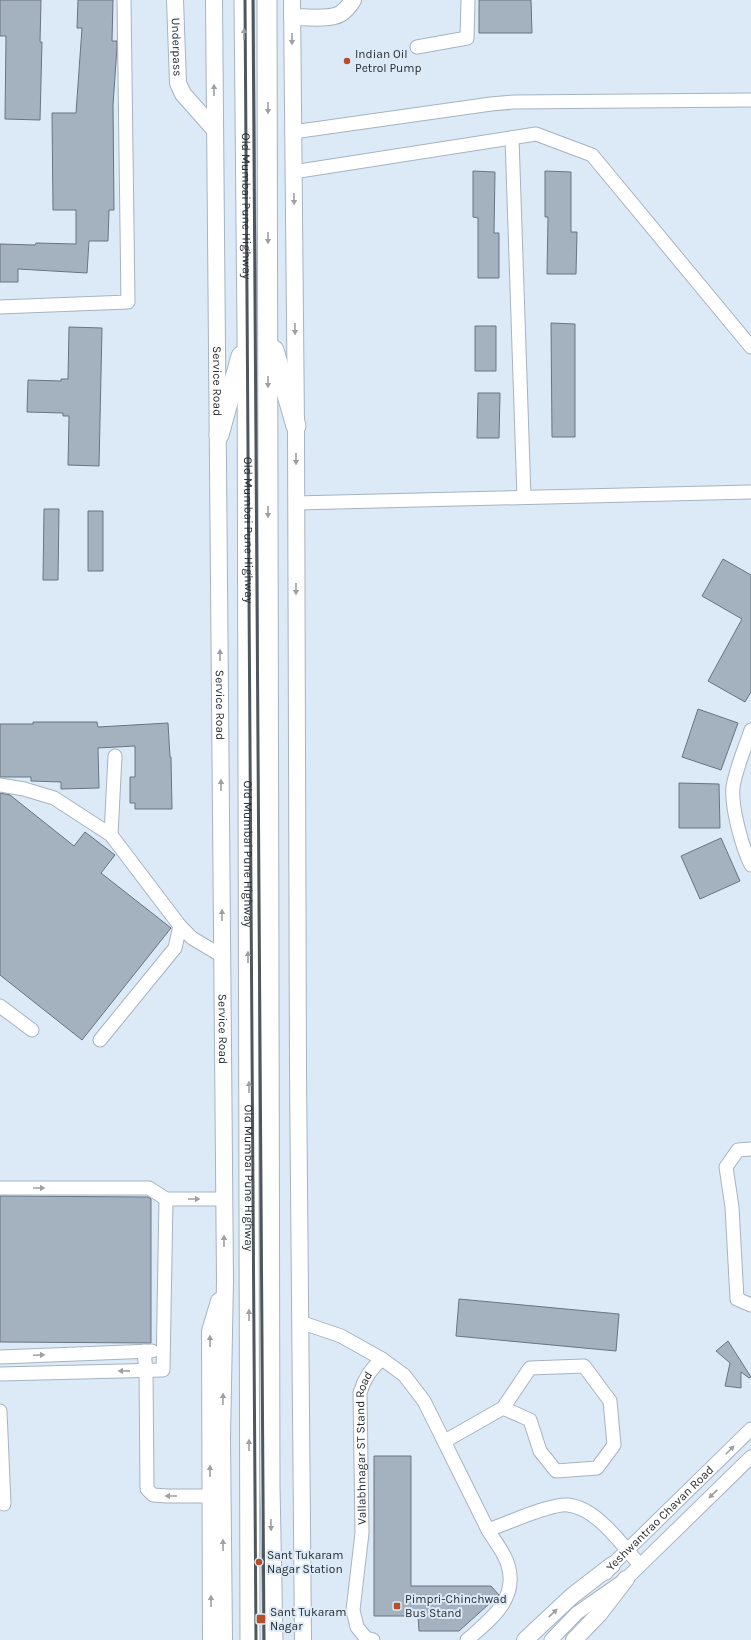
<svg xmlns="http://www.w3.org/2000/svg" width="751" height="1640" viewBox="0 0 751 1640" font-family="Karla,sans-serif">
	<rect width="100%" height="100%" fill="#dceaf8"/>
	<path fill="#a4b1bf" stroke="#687481" d="M0 0H41L40 42H42L40 120 5 119 6 36H0Z
		M78 0H113L112 41H117V47L113 105 114 210H109L108 241H89L87 273 18 269V282H0V244L35 245 36 243 76 244V210H53L52 113H76L82 28H77Z
		M479 0H531L532 33H479Z
		M473 171 495 172 494 233H499V278H478V218L473 217Z
		M545 171 571 172V232H577L576 274H547L548 217H545Z
		M551 323 575 324V437H552Z
		M475 326H496V371H475Z
		M69 327 102 328 99 466 68 465 69 416H63V413L27 412 28 380 61 381V379H68Z
		M478 393H500L499 438H477Z
		M44 509H59L58 580H43Z
		M88 511H103V571H88Z
		M723 559 751 575V692L745 702 708 681 742 619 702 596Z
		M698 709 738 723 721 770 682 757Z
		M33 722H97L98 727 168 723 170 757H171L172 809H135V803H130V777H135V746L98 748 99 788 61 789V782L31 781V777H0V724H33Z
		M679 783 719 784 720 828H679Z
		M0 793 10 795 74 846 85 832 115 855 101 873 171 928 82 1040 0 975Z
		M721 838 740 881 700 899 681 856Z
		M0 1196 148 1197 151 1199V1343L0 1342Z
		M459 1299 619 1314 616 1351 456 1336Z
		M728 1341 751 1377 749 1378 741 1372V1388L725 1386 730 1363 716 1351Z
		M374 1456H411V1586H491L499 1595 459 1631H419L418 1616H374Z"/>
	<g fill="none" stroke-linecap="round" stroke-linejoin="round">
		<defs>
			<g id="minor">
				<path d="M417 47 467 38 468 0"/>
				<path d="M293 132 491 104 514 102 751 100"/>
				<path d="M512 138 524 497"/>
				<path d="M293 172 536 134 592 155 751 347"/>
				<path d="M0 307 128 302 124 0"/>
				<path d="M296 503 751 492"/>
				<path d="M751 730C745 748 736 768 733 787 731 807 742 847 751 865"/>
				<path d="M0 785 24 789 54 798 111 835 180 926 192 938 222 956"/>
				<path d="M111 835 115 756"/>
				<path d="M0 1006 32 1030"/>
				<path d="M100 1040 175 948 180 926"/>
				<path d="M751 1149 738 1150 726 1167 732 1207 737 1299 751 1305"/>
				<path d="M0 1188H149L166 1199H224"/>
				<path d="M300 1322 341 1336 382 1359 404 1375 424 1401 488 1530C506 1524 551 1503 568 1505 597 1508 622 1545 640 1565"/>
				<path d="M144 1351 146 1371 147 1489 153 1495 167 1496H210"/>
				<path d="M0 1357 152 1351"/>
				<path d="M0 1374 163 1370 166 1199"/>
				<path d="M0 1411 4 1504"/>
				<path d="M445 1441 503 1408 530 1368 584 1366 610 1401 614 1445 597 1468 556 1471 540 1451 530 1420 503 1408"/>
				<path id="s1" d="M606 1573 612 1565 751 1429"/>
				<path id="s2" d="M373 1640 366 1638 357 1627 353 1610 362 1533 360 1393C364 1379 370 1369 382 1359"/>
				<path d="M467 1640C491 1619 520 1598 507 1562 503 1551 494 1540 488 1530"/>
				<path d="M551 1640 577 1613 626 1579 751 1457"/>
			</g>
			<g id="major">
				<path id="s3" d="M175 0 178 83 183 94 214 129"/>
				<path id="s4" d="M214 0 225 1280 222 1438 224 1640"/>
				<path d="M292 0 296 426 298 1071 303 1640"/>
				<path d="M292 17C304 17 330 20 340 14 345 11 350 5 353 0"/>
				<path d="M211 1640 210 1331 219 1301"/>
				<path d="M525 1640 572 1596 612 1565"/>
				<path d="M574 1640 599 1614 626 1579"/>
			</g>
			<g id="highway">
				<path id="s5" d="M244 0 247 332 250 1640"/>
				<path d="M267 0 270 1486 273 1640"/>
				<path d="M274 350 296 426"/>
				<path d="M219 435 241 356"/>
			</g>
		</defs>
		<use href="#minor" stroke="#a6b3c0" stroke-width="15"/>
		<use href="#major" stroke="#a6b3c0" stroke-width="18"/>
		<use href="#highway" stroke="#a6b3c0" stroke-width="21"/>
		<use href="#minor" stroke="#fff" stroke-width="13"/>
		<use href="#major" stroke="#fff" stroke-width="16"/>
		<use href="#highway" stroke="#fff" stroke-width="19"/>
		<g stroke="#4f565c" stroke-width="3">
			<path id="s6" d="M245 0 256 1640"/>
			<path d="M253 0 264 1640"/>
		</g>
	</g>
	<defs><path id="oneway-solid" d="M-6-.8H1V-3.2L6.5 0L1 3.2V.8H-6Z"/></defs>
	<g fill="#9ea0a2">
		<use href="#oneway-solid" transform="translate(244 34) rotate(-90)"/>
		<use href="#oneway-solid" transform="translate(292 39) rotate(90)"/>
		<use href="#oneway-solid" transform="translate(214 90) rotate(-90)"/>
		<use href="#oneway-solid" transform="translate(268 108) rotate(90)"/>
		<use href="#oneway-solid" transform="translate(294 199) rotate(89)"/>
		<use href="#oneway-solid" transform="translate(268 238) rotate(90)"/>
		<use href="#oneway-solid" transform="translate(295 329) rotate(89)"/>
		<use href="#oneway-solid" transform="translate(268 382) rotate(90)"/>
		<use href="#oneway-solid" transform="translate(296 459) rotate(90)"/>
		<use href="#oneway-solid" transform="translate(268 512) rotate(90)"/>
		<use href="#oneway-solid" transform="translate(296 589) rotate(90)"/>
		<use href="#oneway-solid" transform="translate(220 655) rotate(-90)"/>
		<use href="#oneway-solid" transform="translate(221 785) rotate(-90)"/>
		<use href="#oneway-solid" transform="translate(222 915) rotate(-90)"/>
		<use href="#oneway-solid" transform="translate(248 957) rotate(-90)"/>
		<use href="#oneway-solid" transform="translate(249 1087) rotate(-90)"/>
		<use href="#oneway-solid" transform="translate(39 1188)"/>
		<use href="#oneway-solid" transform="translate(194 1199)"/>
		<use href="#oneway-solid" transform="translate(224 1241) rotate(-90)"/>
		<use href="#oneway-solid" transform="translate(249 1315) rotate(-90)"/>
		<use href="#oneway-solid" transform="translate(210 1341) rotate(-90)"/>
		<use href="#oneway-solid" transform="translate(39 1355) rotate(-2)"/>
		<use href="#oneway-solid" transform="translate(124 1371) rotate(179)"/>
		<use href="#oneway-solid" transform="translate(223 1399) rotate(-89)"/>
		<use href="#oneway-solid" transform="translate(249 1445) rotate(-90)"/>
		<use href="#oneway-solid" transform="translate(730 1450) rotate(-45)"/>
		<use href="#oneway-solid" transform="translate(210 1471) rotate(-90)"/>
		<use href="#oneway-solid" transform="translate(713 1494) rotate(136)"/>
		<use href="#oneway-solid" transform="translate(171 1496) rotate(-180)"/>
		<use href="#oneway-solid" transform="translate(271 1525) rotate(89)"/>
		<use href="#oneway-solid" transform="translate(223 1545) rotate(-91)"/>
		<use href="#oneway-solid" transform="translate(211 1601) rotate(-90)"/>
		<use href="#oneway-solid" transform="translate(553 1613) rotate(-43)"/>
	</g>
	<g fill="#b64f29" stroke="#dceaf8" stroke-width="1.5">
		<circle cx="347" cy="61" r="4"/>
		<circle cx="259" cy="1562" r="4"/>
		<rect x="393" y="1602" width="8" height="8" rx="2"/>
		<rect x="256" y="1614" width="10" height="10" rx="2"/>
	</g>
	<g text-anchor="middle" stroke-width="4" stroke-linejoin="round" paint-order="stroke">
		<g font-size="12" fill="#272c31" stroke="#dceaf8">
			<text dy="4" stroke="none"><textPath href="#s3" startOffset="47">Underpass</textPath></text>
			<text dy="4" stroke="none"><textPath href="#s6" startOffset="206">Old Mumbai Pune Highway</textPath></text>
			<text dy="4" stroke="none"><textPath href="#s4" startOffset="381">Service Road</textPath></text>
			<text dy="4" stroke="none"><textPath href="#s6" startOffset="530">Old Mumbai Pune Highway</textPath></text>
			<text dy="4" stroke="none"><textPath href="#s4" startOffset="705">Service Road</textPath></text>
			<text dy="4" stroke="none"><textPath href="#s5" startOffset="854">Old Mumbai Pune Highway</textPath></text>
			<text dy="4" stroke="none"><textPath href="#s4" startOffset="1029">Service Road</textPath></text>
			<text dy="4" stroke="none"><textPath href="#s5" startOffset="1178">Old Mumbai Pune Highway</textPath></text>
			<text dy="4" stroke="none"><textPath href="#s2" startOffset="202">Vallabhnagar ST Stand Road</textPath></text>
			<text dy="4" stroke="none"><textPath href="#s1" startOffset="77">Yeshwantrao Chavan Road</textPath></text>
		</g>
		<g font-size="12" fill="#272c31" stroke="#dceaf8" text-anchor="start">
			<text x="355" y="58">Indian Oil<tspan x="355" dy="14">Petrol Pump</tspan></text>
			<text x="267" y="1559">Sant Tukaram<tspan x="267" dy="14">Nagar Station</tspan></text>
			<text x="405" y="1603">Pimpri-Chinchwad<tspan x="405" dy="14">Bus Stand</tspan></text>
			<text x="270" y="1616">Sant Tukaram<tspan x="270" dy="14">Nagar</tspan></text>
		</g>
	</g>
</svg>
